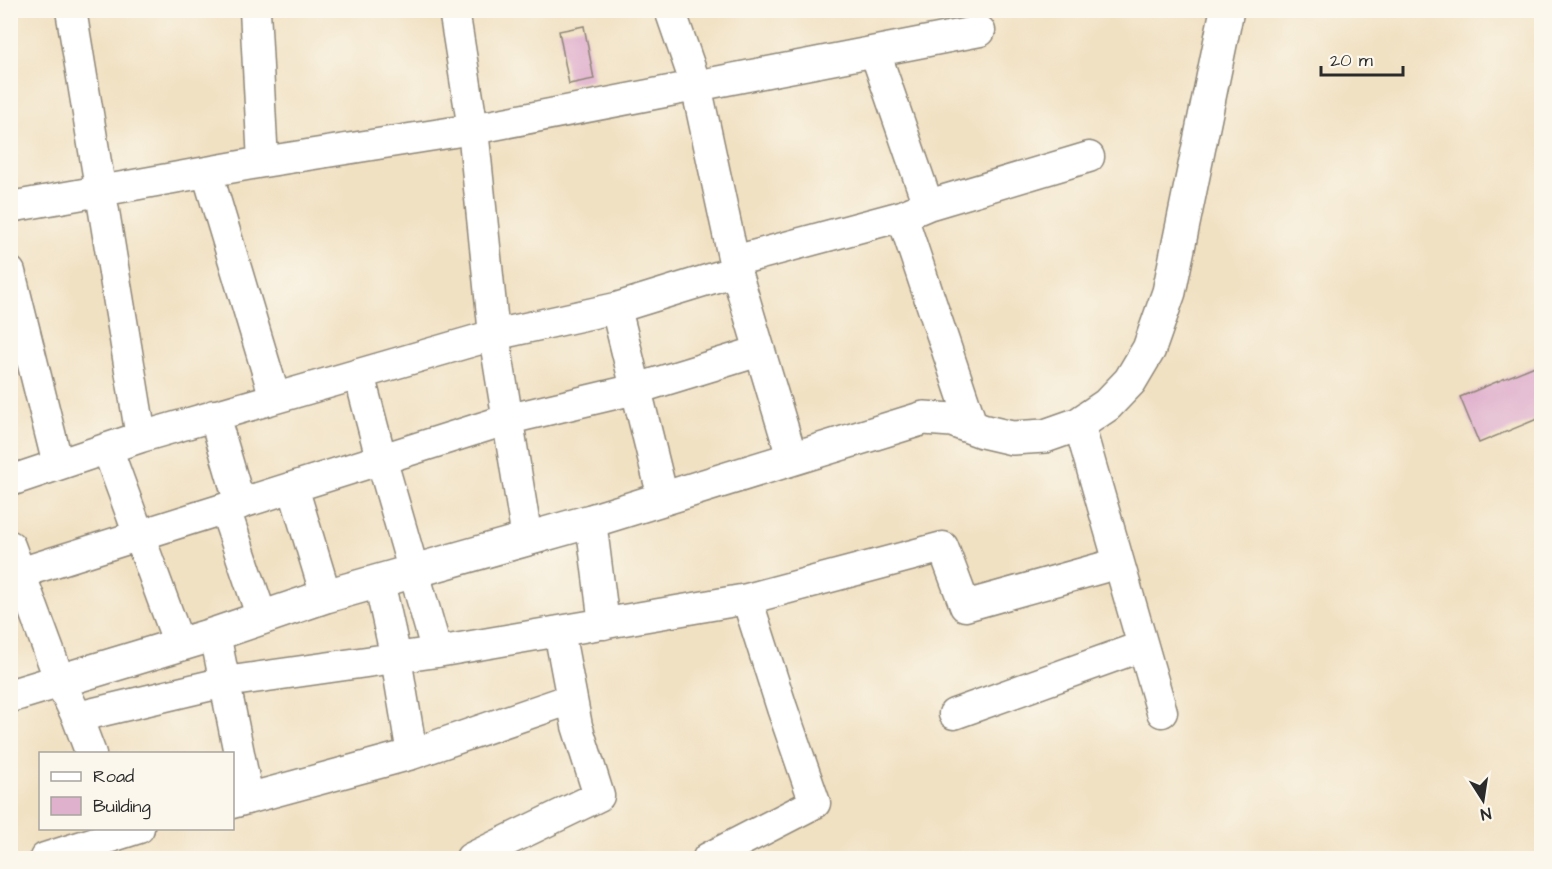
<svg xmlns="http://www.w3.org/2000/svg" width="1552" height="869" viewBox="0 0 1552 869" font-family="'Architects Daughter',sans-serif">
	<rect width="100%" height="100%" fill="#fbf7ec"/>
	<filter id="ink" filterUnits="userSpaceOnUse"><feTurbulence type="fractalNoise" baseFrequency=".0167" numOctaves="2"/><feDisplacementMap in="SourceGraphic" scale="12" xChannelSelector="R" yChannelSelector="G"/><feConvolveMatrix kernelMatrix="1 2 1 2 8 2 1 2 1" color-interpolation-filters="sRGB"/></filter>
	<filter id="wash" filterUnits="userSpaceOnUse"><feTurbulence type="fractalNoise" baseFrequency=".008" numOctaves="4" result="noise"/><feDisplacementMap in="SourceGraphic" scale="24" xChannelSelector="R" yChannelSelector="G"/><feGaussianBlur stdDeviation="1.35" result="paint"/><feColorMatrix in="noise" values="0 0 0 0 0 0 0 0 0 0 0 0 0 0 0 0 0 1.4 0 .05"/><feComposite in="paint" operator="in"/></filter>
	<g filter="url(#wash)">
		<rect width="100%" height="100%" fill="#f1e1c3"/>
		<g id="blocks">
			<path fill="#e0b1cd" d="M584 26 594 79 569 84 559 31Z
				M1542 363V417L1479 443 1460 397Z"/>
		</g>
	</g>
	<g filter="url(#ink)">
		<use href="#blocks" fill-opacity="0" stroke="#8e8677" stroke-width="1.5"/>
		<g fill="none" stroke-linecap="round" stroke-linejoin="round">
			<defs>
				<path id="minor" d="M71 10 141 437
					M255 10 263 162
					M454 10 473 129 494 335 527 539
					M670 10 696 85 736 271 792 458
					M207 172 275 398
					M928 205 1089 157
					M10 207 263 162 473 129 980 31
					M902 216 973 428
					M734 261 902 216 928 205 875 52
					M10 272 58 465
					M616 308 663 498
					M359 374 381 458 437 652
					M214 415 240 504
					M1079 424 1162 712
					M107 448 179 644
					M10 481 141 437 494 335 616 308 736 271
					M293 487 326 596
					M225 509 262 618
					M591 521 604 624
					M10 546 60 681 77 717 91 754
					M10 576 509 419 636 389 760 351
					M379 581 396 658 412 754
					M215 634 248 798
					M954 714 1143 646
					M77 717 225 682 437 652 747 599 943 547 965 606 1119 563
					M232 803 412 754 571 699
					M45 858 139 828
					M471 858 599 796 577 726 559 631
					M708 858 815 803 782 708 747 599"/>
				<path id="tertiary" d="M10 696 215 634 326 596 591 521 924 418 952 420 982 431 1012 438 1045 436 1079 424 1107 405 1130 381 1149 349 1169 292 1227 10"/>
			</defs>
			<use href="#minor" stroke="#8e8677" stroke-width="33"/>
			<use href="#tertiary" stroke="#8e8677" stroke-width="36"/>
			<use href="#minor" stroke="#fff" stroke-width="30"/>
			<use href="#tertiary" stroke="#fff" stroke-width="33"/>
		</g>
	</g>
	<rect width="1552" height="869" fill="none" stroke="#fbf7ec" stroke-width="36"/>
	<rect x="39" y="752" width="195" height="78" fill="#fbf7ec" stroke="#a8a59f" stroke-width="1.5"/>
	<rect x="51" y="772" width="30" height="9" fill="#ffffff" stroke="#a8a59f" stroke-width="1.5"/>
	<text x="93" y="782" font-size="18" fill="#2b2b2b">Road</text>
	<rect x="51" y="797" width="30" height="18" fill="#e0b1cd" stroke="#a8a59f" stroke-width="1.5"/>
	<text x="93" y="812" font-size="18" fill="#2b2b2b">Building</text>
	<g transform="translate(1483 800) rotate(168)" stroke="#fbf7ec" stroke-width="4.5" paint-order="stroke">
	<path d="M0-4.5L10 22L0 15L-10 22Z" fill="#2b2b2b"/>
	<text y="-9" font-size="16" font-weight="bold" text-anchor="middle" fill="#2b2b2b">N</text>
	</g>
	<path d="M1321 66v9h82v-9" fill="none" stroke="#2b2b2b" stroke-width="3"/>
	<text x="1330" y="66" font-size="18" fill="#2b2b2b" stroke="#fbf7ec" stroke-width="4.5" paint-order="stroke">20 m</text>
</svg>
